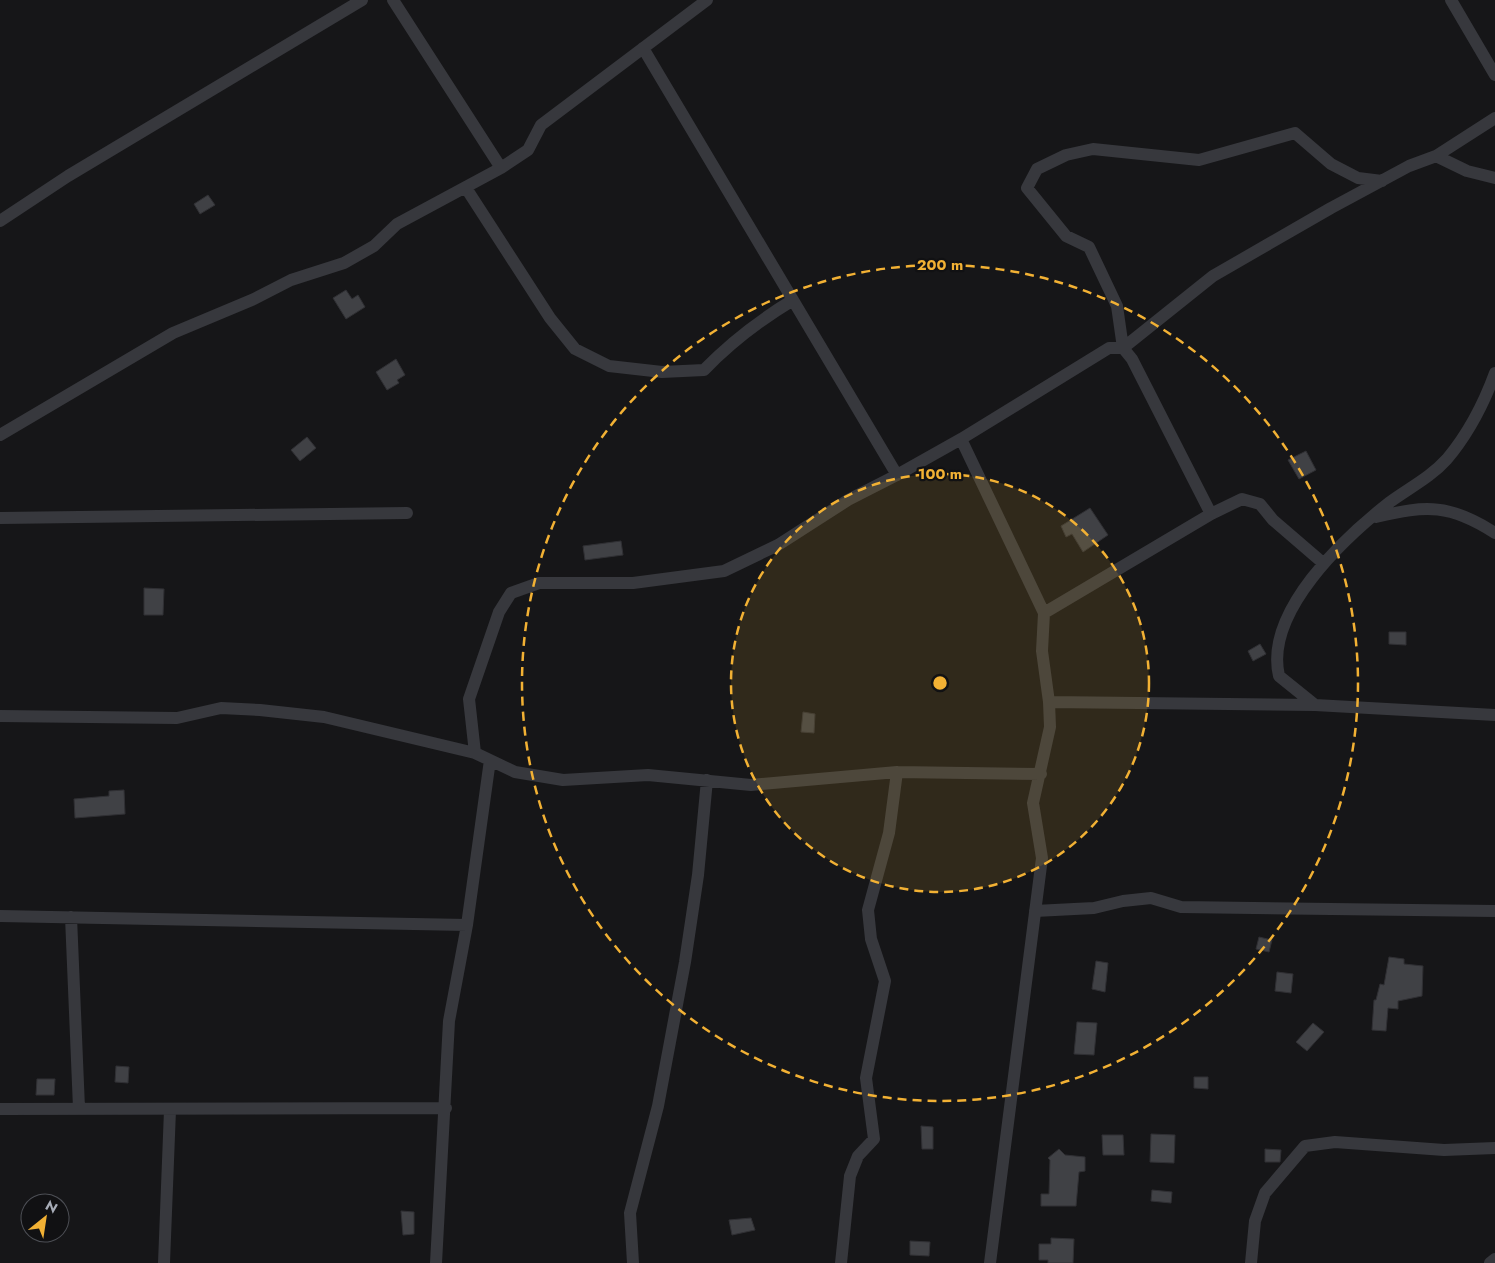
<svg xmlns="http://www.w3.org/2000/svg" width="1495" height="1263" viewBox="0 0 1495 1263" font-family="Jost,sans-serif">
	<rect width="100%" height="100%" fill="#161618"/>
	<path fill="#404145" stroke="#303034" d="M208 195 215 205 200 214 194 204Z
		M346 290 352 299 358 295 365 307 346 319 333 298Z
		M396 359 405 375 397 380 399 383 387 390 376 372Z
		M307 437 316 448 300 461 291 450Z
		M1306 451 1316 470 1299 479 1288 460Z
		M1090 508 1108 535 1083 552 1072 534 1066 537 1061 526Z
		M621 541 623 555 585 560 583 546Z
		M144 588 164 589 163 615H144Z
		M1389 632H1406V645L1389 644Z
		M1260 644 1266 654 1253 661 1248 651Z
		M803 712 815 714 814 733 801 732Z
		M124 790 125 814 75 818 74 799 109 796V791Z
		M1259 937 1272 940 1269 952 1256 949Z
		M1389 957 1404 959V964L1423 966 1422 996 1398 1001V1009L1388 1008 1386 1031 1372 1030 1374 1000H1376L1380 984 1384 985Z
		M1096 961 1108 963 1105 992 1092 989Z
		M1277 972 1293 974 1291 993 1275 991Z
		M1077 1022 1097 1023 1094 1055 1074 1054Z
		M1313 1023 1324 1032 1307 1051 1296 1042Z
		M116 1066 129 1067 128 1083 115 1082Z
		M1194 1077H1208V1089L1194 1088Z
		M37 1079H55L54 1095H36Z
		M921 1126 933 1127V1149H922Z
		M1151 1134 1175 1135 1174 1163 1150 1162Z
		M1102 1135H1123L1124 1155H1103Z
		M1059 1149 1065 1155 1085 1157V1171L1079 1172 1076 1206H1041V1194H1049L1050 1160 1048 1158Z
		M1265 1149 1281 1150 1280 1162H1265Z
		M1152 1190 1172 1192 1171 1203 1151 1201Z
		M401 1211 414 1212V1234L403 1235Z
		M751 1218 755 1230 732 1235 729 1220Z
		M1051 1238 1074 1239 1073 1263H1048V1260H1039V1244H1051Z
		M910 1241 930 1242 929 1256 910 1255Z"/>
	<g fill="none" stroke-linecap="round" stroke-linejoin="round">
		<path stroke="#37383d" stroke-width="12" d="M393 0 501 168
			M1451 0 1495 75
			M643 48 897 475
			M1436 156 1495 118
			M1382 181 1358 178 1331 164 1295 133 1199 160 1093 149 1066 155 1037 169 1027 188 1066 236 1089 247 1117 306 1123 348 1213 276 1331 208 1409 166 1436 156 1467 171 1495 178
			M466 188 550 318 575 349 609 366 662 372 704 370C731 342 760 320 793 300
			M0 221 68 176 362 0
			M0 435 173 333 254 299 291 280 344 263 374 246 397 224 501 168 528 150 541 125 707 0
			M961 439 1044 613 1042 651 1049 702 1050 727 1033 803 1042 858 990 1263
			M1376 517C1427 505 1450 504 1495 533
			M0 518 407 513
			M1044 613 1211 514 1242 499 1260 504 1273 520 1323 563
			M1049 702 1315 705 1495 715
			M1315 705 1279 676C1264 612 1344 538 1390 502 1409 488 1431 477 1447 459 1468 434 1484 403 1495 373
			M0 716 177 718 221 708 260 710 324 717 475 753 515 772 563 780 648 775 751 785 897 772 1041 774
			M475 753 469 699 499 612 511 593 539 583H633L724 571 778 545 848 500 897 475 961 439 1109 348H1123L1132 359 1211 514
			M1035 911 1094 908 1123 901 1151 898 1181 907 1495 911
			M0 916 467 925
			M71 917 79 1108
			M0 1109 446 1108
			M164 1263 170 1110
			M436 1263 449 1021 467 925 490 760
			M633 1263 630 1213 658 1106 685 962 698 875 707 780
			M841 1263 850 1176 858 1156 874 1139 866 1078 885 981 871 939 868 910 889 833 897 772
			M1251 1263 1255 1221 1265 1193 1305 1146 1335 1142 1444 1150 1495 1148
			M1490 1263 1495 1259"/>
	</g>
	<circle cx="940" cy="683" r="209" fill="#f2b134" fill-opacity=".12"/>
	<g fill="none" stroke="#f2b134" stroke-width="2.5" stroke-dasharray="9 6">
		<circle cx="940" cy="683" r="209"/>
		<circle cx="940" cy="683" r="418"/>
	</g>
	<circle cx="940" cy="683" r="8" fill="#f2b134" stroke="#111113" stroke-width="2.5"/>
	<g font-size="15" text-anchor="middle" font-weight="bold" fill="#f2b134" stroke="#111113" stroke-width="4.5" stroke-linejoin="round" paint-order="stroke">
		<text x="940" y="270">200 m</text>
		<text x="940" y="479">100 m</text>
	</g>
	<g transform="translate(45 1218) rotate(30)"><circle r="24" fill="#111113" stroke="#4d4f55"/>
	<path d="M0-4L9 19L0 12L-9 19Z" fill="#f2b134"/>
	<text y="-8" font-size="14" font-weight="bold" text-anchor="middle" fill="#a8adb8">N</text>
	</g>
</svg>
